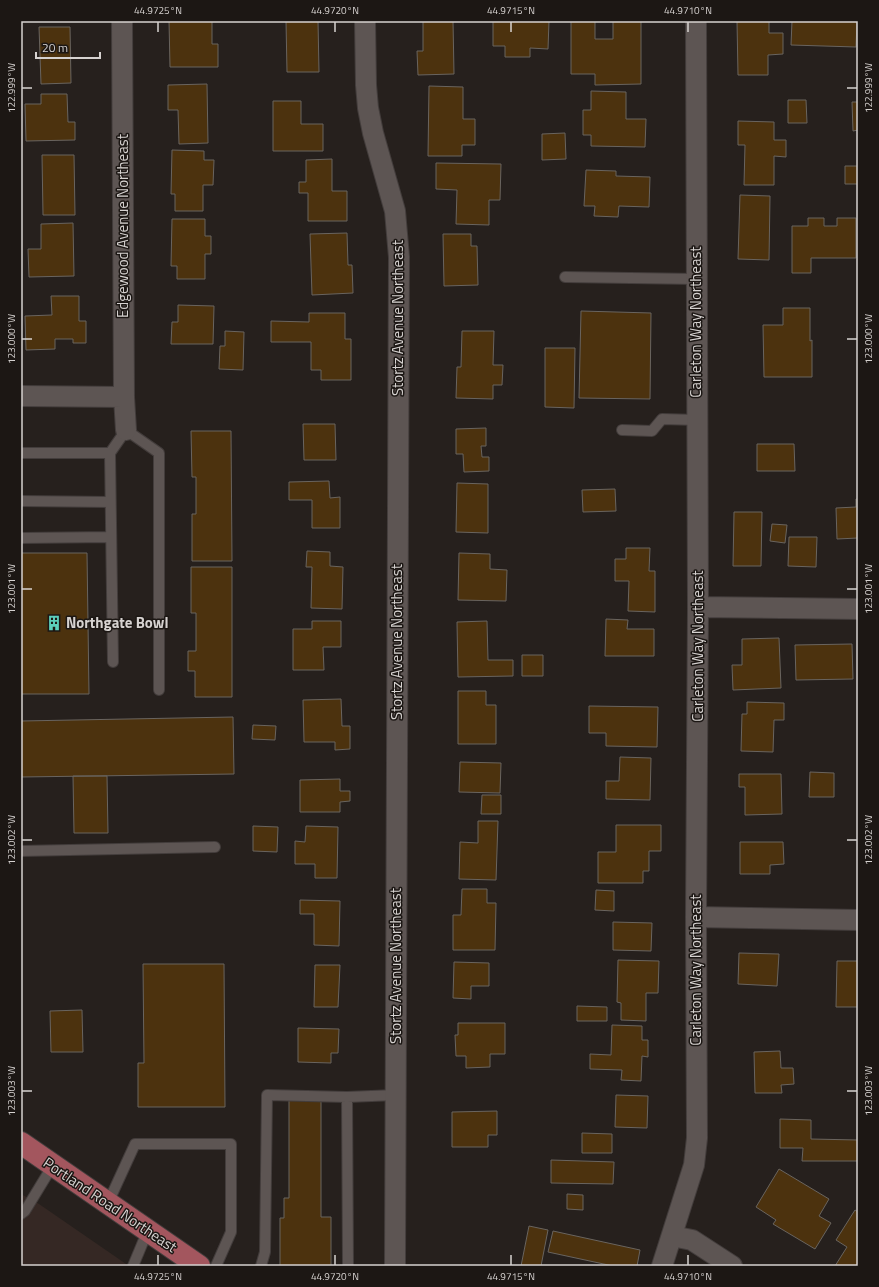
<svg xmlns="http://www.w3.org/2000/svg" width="879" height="1287" viewBox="0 0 879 1287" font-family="'Titillium Web',sans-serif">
	<rect width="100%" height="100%" fill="#26201d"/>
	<path fill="#352824" d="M21 1194 39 1204 129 1266H21Z"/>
	<path fill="#4c320e" stroke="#69645f" d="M169 21H212V44H218V67H170Z
		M286 21H318L319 72H287Z
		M423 21H453L454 74 418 75 417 51H423Z
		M493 21H549L548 49 530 48V57H505V46H493Z
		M571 21H595V39H613V21H641V84L595 85V74H571Z
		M737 21H769V33H783V54L768 55V75H738Z
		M792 21H857L856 47 791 45Z
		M39 27H70L71 83 41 84Z
		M207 84 208 143 179 144 178 110H168V85Z
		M429 86 463 87V119H475V145H462V156H428Z
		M591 91 626 92V119H646L645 147 591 146V135H583V110H591Z
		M41 94H67L68 122H75V140L26 141 25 104H41Z
		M788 100H806L807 123H788Z
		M273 101H301V124H323V151H273Z
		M852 102H858V130L853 131Z
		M738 121 774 122V140H786V157L774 156V185H744L745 145H738Z
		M565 133 566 159 542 160V134Z
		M172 150 204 151V160H214L213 185H203V211H175V194H171Z
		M42 155H74L75 215H43Z
		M332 159V191H347V221H308V193H299V182H306V160Z
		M436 163 501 164 500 200H489V225L456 224 457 190 436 189Z
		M845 166H858V184H845Z
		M586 170 616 171V176L650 177 649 207 619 206 618 217 594 216 595 206H584Z
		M740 195 770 196 769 260 738 259Z
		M808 218H824V226H837V218H856V258H811V273H792V226H808Z
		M172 219H205V236H211V254H205V279H177V266H171Z
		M73 223 74 276 29 277 28 249H41V224Z
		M347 233 348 265H352L353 293 312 295 310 234Z
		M443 234H471V246H477L478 285 444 286Z
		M51 296H79V321H86V343H73V339H55V349L26 350 25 316 52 315Z
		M178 305 214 306 213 344H171L172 322H178Z
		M783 308H810V341L812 340V377H764L763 325H783Z
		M581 311 651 313 650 399 579 398Z
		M309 313H345V339H351V380H321V370H311V342H271V321L309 322Z
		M225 331 244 332 243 370 219 369 220 346H225Z
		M462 331H494L493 365H503L502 385H493V399L456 398 457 367H461Z
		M545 348H575L574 408 545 407Z
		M303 424H335L336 460H304Z
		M486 428V446H481L482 457H489V471L464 472 463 454H456V429Z
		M191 431H231L232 561H192V514H196V477H192Z
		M757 444H794L795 471H757Z
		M329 481 330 498 340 497V528H312V500H289V482Z
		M457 483 488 484V533L456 532Z
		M615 489 616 511 583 512 582 490Z
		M856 499H858V538L837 539 836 508 856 507Z
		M734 512H762L761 566H733Z
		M772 524 787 525 785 543 770 541Z
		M789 537H817L816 567 788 566Z
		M626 548H650L649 571H655V612L628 611 629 581H615V559H626Z
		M307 551 330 552V566L343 567 342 609 311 608 312 567H306Z
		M21 553H87L89 694H21Z
		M459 553 490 554V569L507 570 506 601 458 600Z
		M191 567H232V697H195V671H188V651H196V613H191Z
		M606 619 628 620 627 629H654V656H605Z
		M312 621H341V647H323L324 670H293V629H312Z
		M487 621 488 660H513V676L458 677 457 622Z
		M779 638 781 688 733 690 732 665H742V639Z
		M852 644 853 679 796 680 795 645Z
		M522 655H543V676H522Z
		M458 691H486V705H496V744H458Z
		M341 699 342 726H350V749L335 750V742H304L303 700Z
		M747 702 784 703V720H774L773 752 741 751 742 714H747Z
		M589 706 658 707 657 747 606 746V733H589Z
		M233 717 234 774 21 777V721Z
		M253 725 276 726 275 740 252 739Z
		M620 757 651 758 650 800 606 799V781H619Z
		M460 762 501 763 500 793 459 792Z
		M810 772 834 773V797H809Z
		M739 774H781L782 814 745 815V787H739Z
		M73 776H107L108 833H74Z
		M340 779V791H350V801L340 802V812H300V780Z
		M482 795H501V814H481Z
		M478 821H498L496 880 459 879 460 842 478 843Z
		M616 825H661V851H649V871H643V883H598V852H616Z
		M253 826 278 827 277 852 253 851Z
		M306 826 338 827 337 878H315V864H295V841L305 842Z
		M740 842H783L784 864 770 865V874H740Z
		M462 889H487V903H496L495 950H453V915H461Z
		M596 890 614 891V911L595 910Z
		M300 900 340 901 339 946 314 945V914H300Z
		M613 922 652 923 651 951 613 950Z
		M739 953 779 954 777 986 738 984Z
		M618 960 659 961 658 993H646V1021L621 1020V1003L617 1002Z
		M837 961H858V1007H836Z
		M454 962 489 963V986H471V999L453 998Z
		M143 964H224L225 1107H138V1063H144Z
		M315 965H340L338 1007H314Z
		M577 1006 607 1007V1021H577Z
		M82 1010 83 1052H51L50 1011Z
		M458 1023H505V1054H490V1067L466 1068V1056H456L455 1035H458Z
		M612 1025 642 1026V1040H648V1057L642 1056 641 1081 621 1080 622 1070 590 1069V1054L611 1055Z
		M298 1028 339 1029 338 1053H331V1063L298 1062Z
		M780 1051 781 1068H793L794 1084 781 1085 782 1093H755L754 1052Z
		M616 1095 648 1096 647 1128 615 1127Z
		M289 1099H321V1217H331V1266H280V1218H284V1198H289Z
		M497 1111V1135H488V1147H452V1112Z
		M780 1119 811 1120V1139L858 1140V1161H802L803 1148H780Z
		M582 1133 612 1134V1153H582Z
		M551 1160 614 1162 613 1184 551 1183Z
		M779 1169 829 1199 819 1216 831 1223 815 1249 773 1224 776 1220 756 1207Z
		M567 1194 583 1195V1210L567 1209Z
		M855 1210 858 1212V1266H835L847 1247 836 1240Z
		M529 1226 548 1230 541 1266H521Z
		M553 1231 640 1250 637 1266H613L548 1252Z"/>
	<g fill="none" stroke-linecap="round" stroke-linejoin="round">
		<defs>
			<path id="service" d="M565 277 696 279
				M622 430 652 431 662 419 697 420
				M21 453H110
				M21 501 110 502
				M21 538 111 537
				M113 662 110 453 126 430 159 453V690
				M21 851 215 847
				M347 1097 396 1095
				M108 1203 135 1144H231V1232L216 1266
				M21 1214 25 1211 53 1165
				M133 1266 148 1230
				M261 1266 265 1252 267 1095 347 1097 348 1266"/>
			<path id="minor" d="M122 21 124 397 126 430
				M365 21 366 85 368 108 373 133 395 211 399 257 395 1266
				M21 396 124 397
				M698 607 858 609
				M696 917 858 920
				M672 1236 692 1240 732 1266
				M662 1266 694 1165 697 1138 696 917 698 607 696 21"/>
			<path id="primary" d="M21 1143 199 1266"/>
		</defs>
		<use href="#service" stroke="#433d3c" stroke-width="12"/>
		<use href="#minor" stroke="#433d3c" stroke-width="22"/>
		<use href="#primary" stroke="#433d3c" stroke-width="24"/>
		<use href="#service" stroke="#5d5553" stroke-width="10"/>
		<use href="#minor" stroke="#5d5553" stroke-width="20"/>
		<use href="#primary" stroke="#a3565e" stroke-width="22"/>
	</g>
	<path fill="none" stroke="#d6d2d0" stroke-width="1.5" d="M158 22V32M335 22V32M511 22V32M688 22V32M22 88H32M847 88H857M22 339H32M847 339H857M22 589H32M847 589H857M22 840H32M847 840H857M22 1091H32M847 1091H857M158 1255V1265M335 1255V1265M511 1255V1265M688 1255V1265"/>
	<defs>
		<symbol id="building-bare" viewBox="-9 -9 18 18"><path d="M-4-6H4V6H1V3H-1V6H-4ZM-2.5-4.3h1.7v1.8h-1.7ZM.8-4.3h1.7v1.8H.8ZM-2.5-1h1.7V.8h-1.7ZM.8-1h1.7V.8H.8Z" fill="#5cceba" stroke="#1c1714" stroke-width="2.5" paint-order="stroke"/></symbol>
	</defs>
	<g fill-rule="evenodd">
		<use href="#building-bare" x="43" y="612" width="22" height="22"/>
	</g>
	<g text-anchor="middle" stroke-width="3" stroke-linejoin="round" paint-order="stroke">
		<g font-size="15" fill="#d6d2d0" stroke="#1c1714">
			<text transform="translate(123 226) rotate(-90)" y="5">Edgewood Avenue Northeast</text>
			<text transform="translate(398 318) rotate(-90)" y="5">Stortz Avenue Northeast</text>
			<text transform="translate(696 322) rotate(-90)" y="5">Carleton Way Northeast</text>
			<text transform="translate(397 642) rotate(-90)" y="5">Stortz Avenue Northeast</text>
			<text transform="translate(698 646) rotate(-90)" y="5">Carleton Way Northeast</text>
			<text transform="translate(396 966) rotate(-90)" y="5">Stortz Avenue Northeast</text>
			<text transform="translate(696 970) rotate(-90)" y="5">Carleton Way Northeast</text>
			<text transform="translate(110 1205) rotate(34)" y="5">Portland Road Northeast</text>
		</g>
		<g font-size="15" font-weight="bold" fill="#d6d2d0" stroke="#1c1714" text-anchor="start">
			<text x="66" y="628">Northgate Bowl</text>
		</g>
	</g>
	<rect width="879" height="1287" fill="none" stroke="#1c1714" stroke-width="44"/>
	<path d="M36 52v6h64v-6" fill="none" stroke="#d6d2d0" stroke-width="2"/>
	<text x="42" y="52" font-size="12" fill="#d6d2d0" stroke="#1c1714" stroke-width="3" paint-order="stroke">20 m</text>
	<rect x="22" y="22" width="835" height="1243" fill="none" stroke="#d6d2d0" stroke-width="1.5"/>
	<g font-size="10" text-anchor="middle" fill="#d6d2d0">
		<text x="158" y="14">44.9725°N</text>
		<text x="335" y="14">44.9720°N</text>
		<text x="511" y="14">44.9715°N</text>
		<text x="688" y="14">44.9710°N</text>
		<text transform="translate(868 88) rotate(-90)" y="4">122.999°W</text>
		<text transform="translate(11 88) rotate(-90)" y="4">122.999°W</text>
		<text transform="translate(868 339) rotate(-90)" y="4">123.000°W</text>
		<text transform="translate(11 339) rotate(-90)" y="4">123.000°W</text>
		<text transform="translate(868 589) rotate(-90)" y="4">123.001°W</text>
		<text transform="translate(11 589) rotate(-90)" y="4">123.001°W</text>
		<text transform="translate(868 840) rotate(-90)" y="4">123.002°W</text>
		<text transform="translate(11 840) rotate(-90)" y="4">123.002°W</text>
		<text transform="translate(868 1091) rotate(-90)" y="4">123.003°W</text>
		<text transform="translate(11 1091) rotate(-90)" y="4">123.003°W</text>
		<text x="158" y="1280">44.9725°N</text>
		<text x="335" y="1280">44.9720°N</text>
		<text x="511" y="1280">44.9715°N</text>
		<text x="688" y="1280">44.9710°N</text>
	</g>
</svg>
